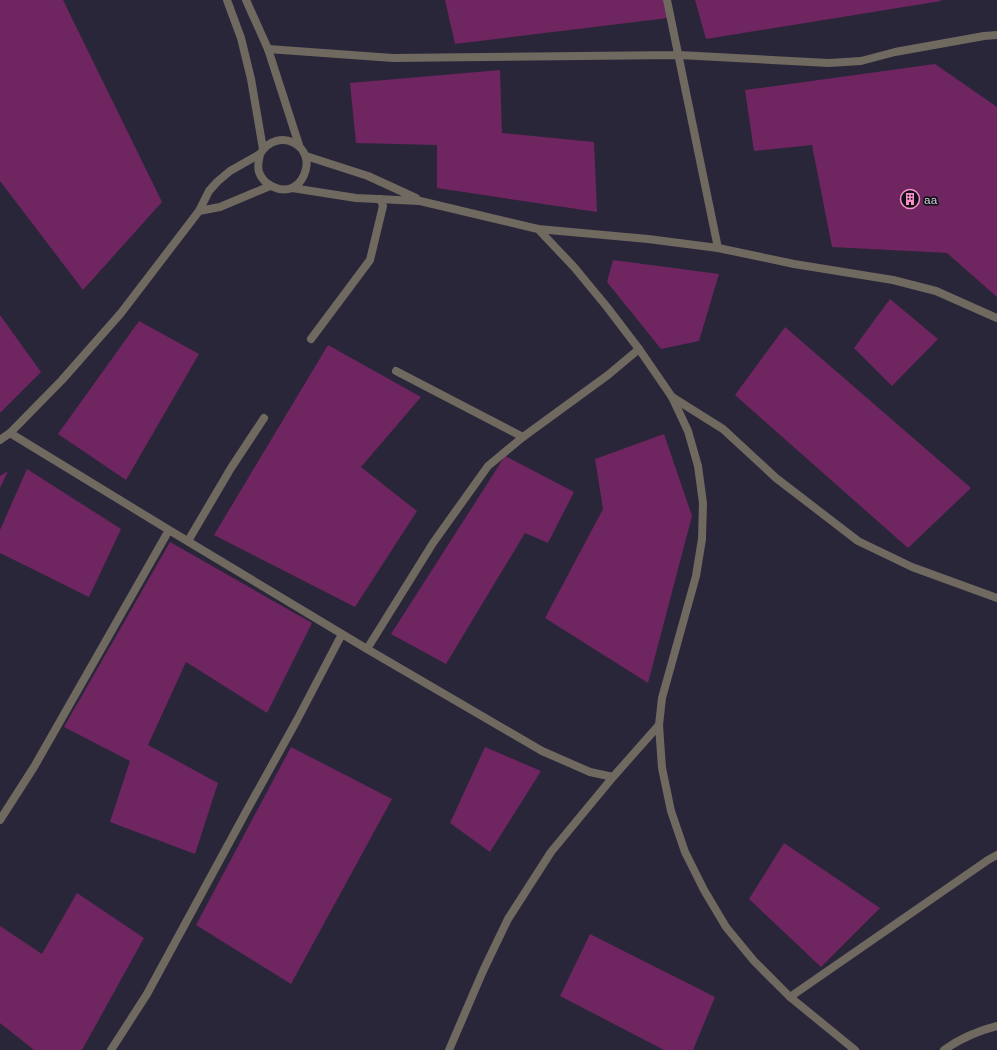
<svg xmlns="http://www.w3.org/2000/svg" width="997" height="1050" viewBox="0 0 997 1050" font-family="'Zilla Slab',serif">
	<rect width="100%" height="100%" fill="#2a2639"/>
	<path fill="#6e2560" d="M0 0H63L162 202 83 290 0 181Z
		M445 0H664L668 18 455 44Z
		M695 0H941V1L706 39Z
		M935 64 997 107V297L947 253 832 247 812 145 754 151 745 90Z
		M500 70 502 133 594 142 597 212 437 188V145L356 143 350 83Z
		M613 260 719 274 699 341 661 349 607 282Z
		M890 299 938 339 892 386 854 348Z
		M0 315 41 372 0 413Z
		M139 321 199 354 126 480 58 434Z
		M785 327 971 488 908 548 735 395Z
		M328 345 421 397 361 467 417 511 355 607 214 535Z
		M664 434 692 516 648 683 545 618 603 509 595 459Z
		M505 456 574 492 548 543 525 533 446 664 391 634Z
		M27 469 121 529 89 597 0 553V530Z
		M8 471 0 488V476Z
		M170 542 312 623 267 713 186 662 148 745 218 783 195 854 110 822 130 761 64 727Z
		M291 747 392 799 291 984 196 925Z
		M485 747 541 771 490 852 450 823Z
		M784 843 880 908 821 967 749 899Z
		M77 893 144 938 82 1050H34L0 1023V926L42 954Z
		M590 934 715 997 693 1050H664L560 996Z"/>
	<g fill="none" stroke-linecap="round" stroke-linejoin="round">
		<path stroke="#6f6960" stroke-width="8" d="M311 339 370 260 383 206 380 199
			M396 371 523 437
			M188 541 231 468 264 418"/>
		<path stroke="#6f6960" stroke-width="8" d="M667 0 718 248
			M268 49 393 58 679 55 829 63 861 61 895 52 984 36 997 35
			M672 397 723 429 776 478 858 541 912 567 997 598
			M10 433 169 530 367 649 542 751 590 772 613 777 659 725
			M367 649 433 543 488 466 523 437 608 375 639 349
			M0 820 34 767 169 530
			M790 997 988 860 997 855
			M111 1050 147 994 247 810 297 720 342 634
			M449 1050 483 971 508 919 551 852 613 777"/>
		<path stroke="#6f6960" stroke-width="8" d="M227 0 241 38 251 79 263 149
			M246 0 268 49 299 145
			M306 156 368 176 416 198
			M292 188 356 198 420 201 538 229 648 239 718 248 794 264 893 280 936 291 997 318
			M199 211 220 207 270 186
			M538 229 574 267 607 307 639 349 672 397 688 431 698 466 703 503 702 539 696 576 662 698 659 725 662 768 671 811 685 852 704 890 726 927 754 961 790 997 855 1050
			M0 440 10 433 62 380 121 313 199 211 209 191 217 182 230 171 260 154C278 125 317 146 304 175 302 180 298 185 292 188 279 193 263 184 259 172 257 166 259 160 260 154
			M944 1050C961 1038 977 1031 997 1026"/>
	</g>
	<defs>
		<symbol id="building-ring" viewBox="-11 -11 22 22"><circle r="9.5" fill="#121119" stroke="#fa8fc8" stroke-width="1.5"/><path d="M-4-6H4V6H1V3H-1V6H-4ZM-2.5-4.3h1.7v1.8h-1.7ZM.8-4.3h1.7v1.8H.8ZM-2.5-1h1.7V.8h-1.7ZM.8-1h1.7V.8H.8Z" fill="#fa8fc8"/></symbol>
	</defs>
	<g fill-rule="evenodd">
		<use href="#building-ring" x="899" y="188" width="22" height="22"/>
	</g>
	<g text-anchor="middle" stroke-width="3.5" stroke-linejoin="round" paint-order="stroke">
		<g font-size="14" fill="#d7d5e1" stroke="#121119" text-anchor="start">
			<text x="924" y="204">aa</text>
		</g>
	</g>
</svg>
